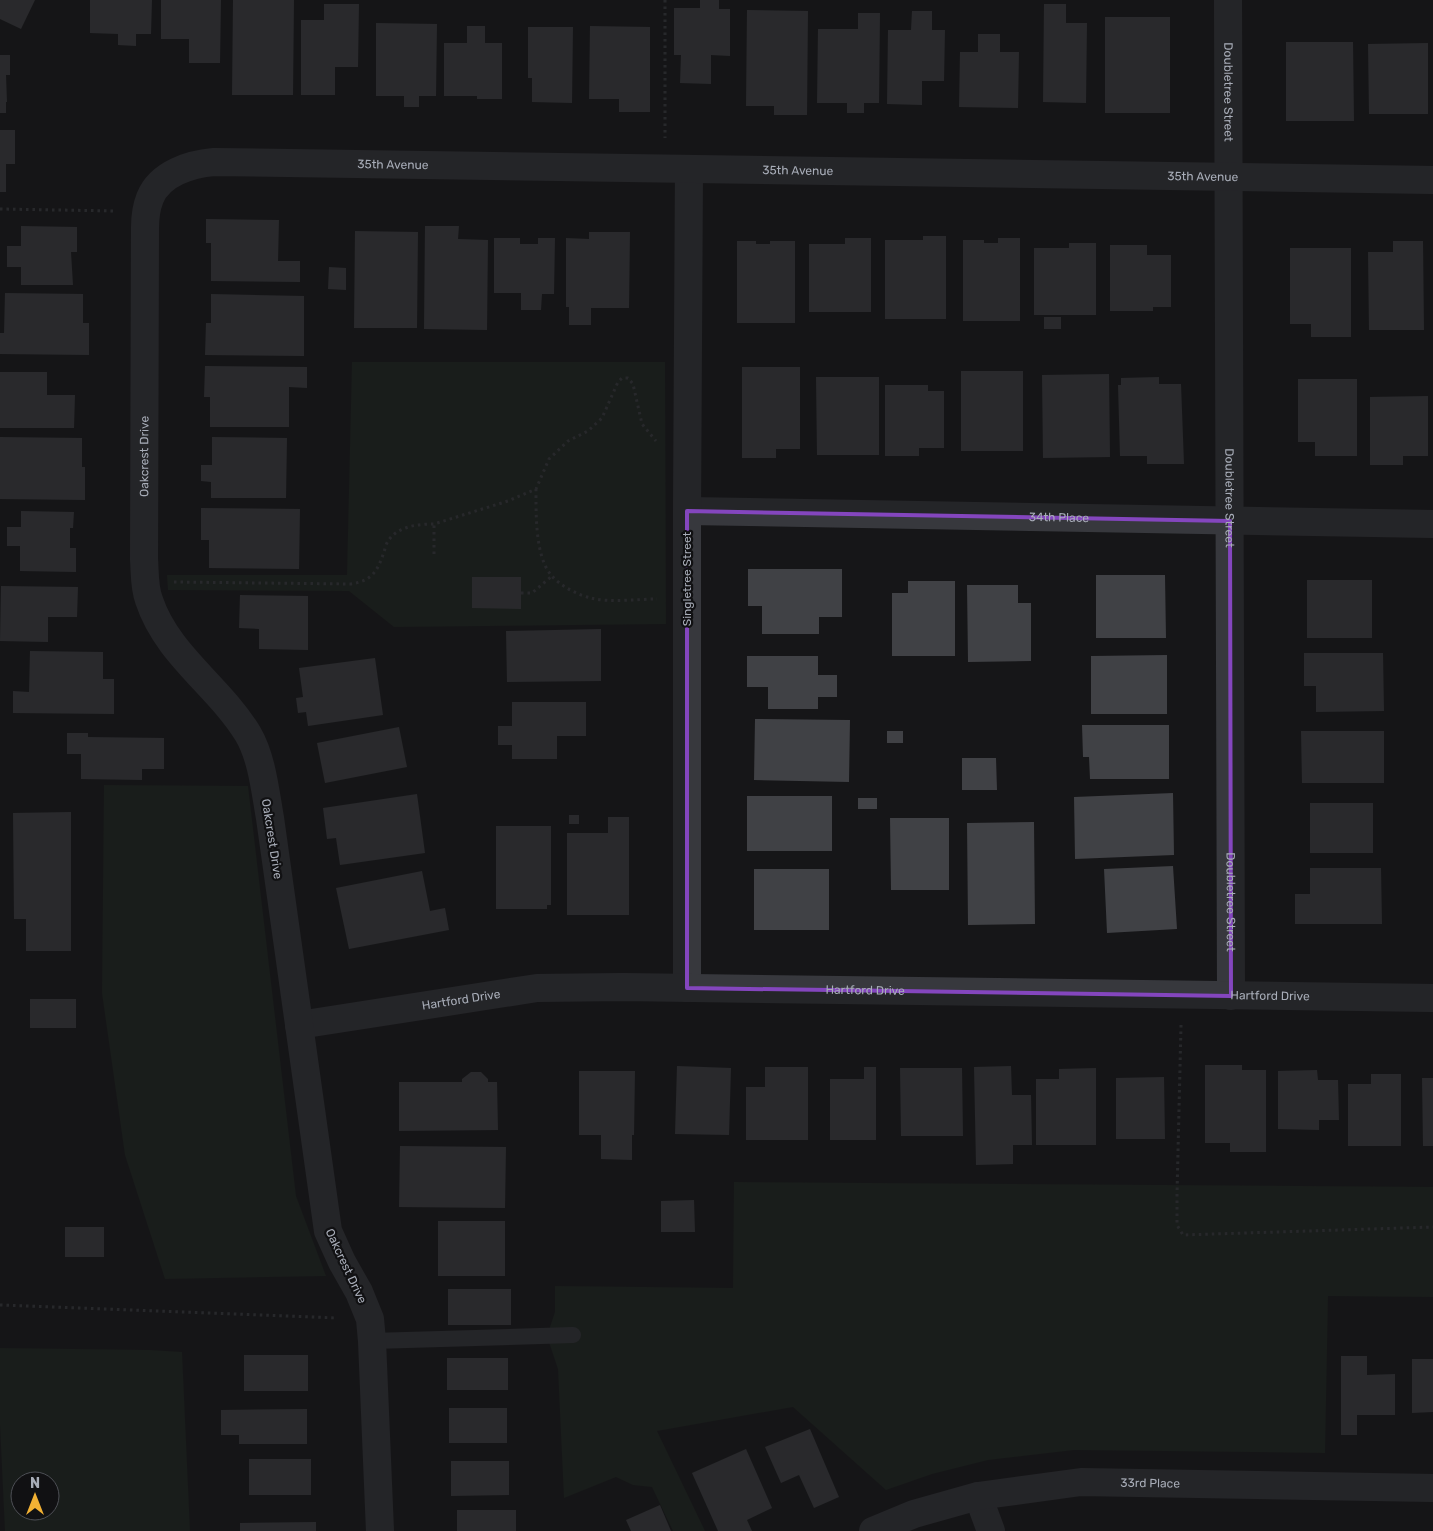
<svg xmlns="http://www.w3.org/2000/svg" width="1433" height="1531" viewBox="0 0 1433 1531" font-family="Rubik,sans-serif">
	<rect width="100%" height="100%" fill="#161618"/>
	<path fill="#1e261f" fill-rule="evenodd" d="M352 362H665L666 624 394 627 349 591 168 590 167 575H347Z
		M104 785 248 786 296 1196 326 1276 165 1279 125 1155 102 993Z
		M734 1182 1433 1187V1297L1328 1296 1325 1453 1074 1450 988 1460 932 1474 886 1490 793 1407 657 1431 705 1531H673L652 1487 633 1485 616 1477 564 1498 558 1369 547 1336 555 1312V1286L733 1288Z
		M0 1348 150 1350 182 1352 190 1531H5L0 1425ZM20 1481H50V1511H20Z"/>
	<path fill="#404145" d="M0 0H35L21 29 0 19Z
		M90 0H152L151 34H136V46L118 45V34L90 33Z
		M161 0H221L220 63H189V39H161Z
		M233 0H294L293 95H232Z
		M700 0H719V9H730V56L711 55V84L680 83 681 55H674V8H700Z
		M324 4H359L358 67H335V95H301V20H324Z
		M1044 4H1066V23H1087L1086 103 1043 102Z
		M747 10 808 11 807 115H774V106H746Z
		M912 11H932V30H945L944 81H922V105L887 104 888 30H911Z
		M858 13H880L879 103H864V113H847V103H817L818 29H858Z
		M1105 17H1170V113H1105Z
		M376 23 437 24 436 96H419V107H404V96H376Z
		M467 26H485V43H502V99H477V96H444V43H467Z
		M590 26 650 27V112H619V99H589Z
		M528 27H573L572 103 532 102V78H528Z
		M978 34H1000V52H1019L1018 108 959 107 960 52H978Z
		M1286 42H1353L1354 121H1286Z
		M1428 43V114H1369L1368 44Z
		M0 55H10V75H6L7 102H6V113H0Z
		M0 130H15V164H6V192H0Z
		M206 219 279 220 278 261H300V282L211 281V243H206Z
		M21 226 77 227V252H71L73 285H21V267H7V246H21Z
		M425 226H459L458 239 488 240 487 330 424 329Z
		M355 231 418 232 417 328H354Z
		M589 232H630L629 308H591V325H569V307H566V238L589 239Z
		M923 236H946V319H885V240H923Z
		M494 238H520V244H538V238H555L554 294H542L541 310H521V293H494Z
		M845 238H871V312H809V244H845Z
		M998 238H1020V321H963V240H984V243H998Z
		M737 241H756V244H770V241H795V323H737Z
		M1393 241H1423L1424 330H1369L1368 252H1393Z
		M1069 243H1096V315H1034V248H1069Z
		M1110 245H1147V255H1171V307H1153V311H1110Z
		M1290 248H1351V337H1311V324H1290Z
		M329 267 346 268V290L328 289Z
		M5 293 83 294V323H89V355L0 354V333H4Z
		M211 294 304 296V356L205 355 206 323H211Z
		M1044 317H1061V329H1044Z
		M205 366 307 367V388L289 387V427H210V397H204Z
		M742 367H800V449H776V458H742Z
		M961 371H1023V451H961Z
		M0 372H47V395H75L74 428H0Z
		M1109 374 1110 457 1043 458 1042 375Z
		M816 377H879V455H817Z
		M1159 377V384H1181L1184 464H1147V456H1120L1118 385H1121V378Z
		M1298 379H1357V456H1315V442H1298Z
		M885 385H928V391H944V448H919V456H885Z
		M1428 396V456H1403V465H1370V397Z
		M0 437 82 438V467H85V500L0 499Z
		M212 437 287 438 286 498H211V482L201 481V465H212Z
		M201 508 300 509 299 569 209 568V540H201Z
		M21 511 74 512 73 528H70V548H76V572L20 571V546H7V527H21Z
		M748 569H842V617H819V634H762V606H748Z
		M1096 575H1165L1166 638H1096Z
		M472 577H521V609L472 608Z
		M1307 580H1372V638H1307Z
		M908 581H955V656H892V593H908Z
		M967 585H1018V603H1031V661L968 662Z
		M1 586 78 587 77 617H48V642L0 641Z
		M240 595 308 596V650L259 649V629L239 628Z
		M601 629V681L507 682 506 631Z
		M30 651 103 652V679H114V714L13 713V691L29 692Z
		M1304 653H1383L1384 711 1316 712V686H1304Z
		M1167 655V714H1091V656Z
		M747 656H818V675H837V697H818V709H768V687H747Z
		M375 658 383 715 308 726 306 712 298 713 296 698 303 697 299 668Z
		M512 702H586V736H557V759H512V745H498V726H512Z
		M755 719 850 720 849 782 754 780Z
		M1082 725H1169V779H1090L1089 757H1083Z
		M399 727 407 767 325 783 317 743Z
		M887 731H903V743H887Z
		M1301 731H1384V783H1302Z
		M67 733H88V737L164 738V769H142V780L81 779V754H67Z
		M962 758H996L997 790H962Z
		M1173 793 1174 855 1075 859 1074 797Z
		M417 794 425 853 340 865 336 838 327 839 323 808Z
		M747 796H832V851H747Z
		M858 798H877V809H858Z
		M1310 803H1373V853H1310Z
		M71 812V951H26V919H14L13 813Z
		M569 815H579V824H569Z
		M608 817H629V915H567V833H608Z
		M890 818H949V890H891Z
		M1034 822 1035 924 968 925 967 823Z
		M496 826H551V905H547V909H496Z
		M1173 866 1177 929 1107 933 1104 869Z
		M1310 868H1381L1382 924H1295V894H1310Z
		M754 869H829V930H754Z
		M422 871 430 911 445 908 449 930 349 949 336 888Z
		M30 999H76V1028H30Z
		M1205 1065H1242V1070H1266V1152H1230V1143H1205Z
		M677 1066 731 1068 729 1135 675 1134Z
		M1011 1066 1012 1095H1031L1032 1145H1013V1164L976 1165 974 1067Z
		M765 1067H808V1140H746V1087H765Z
		M864 1067H876V1140H830V1079H864Z
		M900 1068H962L963 1136H901Z
		M1096 1068V1145H1036V1079H1059V1069Z
		M1317 1070 1318 1080H1338L1339 1120H1319V1130L1278 1129V1071Z
		M579 1071H635L634 1135H632V1160L601 1159V1135H579Z
		M471 1072H481L488 1079V1082H497L498 1130 399 1131V1082H462V1079Z
		M1371 1074H1401V1146H1348V1084H1371Z
		M1164 1077 1165 1139H1116V1078Z
		M1422 1078H1433V1146H1423Z
		M400 1146 506 1147 505 1208 399 1207Z
		M694 1200 695 1232H661V1201Z
		M438 1221H505V1276H438Z
		M65 1227H104V1257H65Z
		M448 1289H511V1325H448Z
		M244 1355H308V1391H244Z
		M1341 1356H1367V1375L1395 1374V1415H1357V1435H1341Z
		M447 1358H508V1390H447Z
		M1412 1359H1433V1412L1412 1413Z
		M449 1408H507V1443H449Z
		M307 1409V1444H239V1435H221V1410Z
		M810 1429 839 1497 814 1508 799 1475 781 1483 765 1447Z
		M746 1449 772 1508 747 1520 752 1531H718L692 1473Z
		M249 1459H311V1495H249Z
		M451 1461H509V1495L451 1496Z
		M660 1505 671 1531H631L626 1520Z
		M457 1510H516V1531H457Z
		M316 1522V1531H240V1523Z"/>
	<g fill="none" stroke-linecap="round" stroke-linejoin="round">
		<path stroke="#3d3f44" stroke-width="3" stroke-dasharray="2.5 4" stroke-linecap="butt" d="M665 0V138
			M0 209 117 211
			M536 489C536 513 535 556 551 575 560 586 578 595 591 598 610 603 638 599 657 599
			M434 554V524
			M174 582 350 584C372 581 377 572 384 552 385 549 386 544 388 541 398 526 418 524 434 524L508 501 536 489 549 459 568 441 588 431 602 418 618 382 622 378H628L633 384 642 424 656 441
			M521 593H532L552 576
			M1181 1025 1177 1194V1225L1183 1235 1433 1227
			M0 1305 337 1318"/>
		<path stroke="#37383d" stroke-width="16" d="M372 1341 573 1335"/>
		<g stroke="#37383d" stroke-width="28">
			<path id="s1" d="M1228 0 1231 996"/>
			<path id="s2" d="M687 511 1433 524"/>
			<path d="M687 988V511L689 169"/>
			<path id="s3" d="M299 1025 537 988 623 987 1433 998"/>
			<path d="M978 1496 991 1531"/>
			<path id="s4" d="M380 1531 372 1341 370 1319 359 1292 342 1262 328 1231 270 818C265 790 262 758 248 734 219 686 167 655 149 600 144 587 145 572 144 559L145 228C145 218 146 208 150 198 160 173 191 164 214 162L1433 180"/>
			<path id="s5" d="M873 1531 914 1514 978 1496 1081 1482 1433 1488"/>
		</g>
	</g>
	<path d="M0 0H1433V1531H0ZM687 511 1230 521 1231 996 687 988Z" fill="#161618" fill-opacity=".55" fill-rule="evenodd"/>
	<path fill="none" stroke="#8446be" stroke-width="4" stroke-linejoin="round" d="M687 511 1230 521 1231 996 687 988Z"/>
	<g text-anchor="middle" stroke-width="4.5" stroke-linejoin="round" paint-order="stroke">
		<g font-size="12" fill="#a8adb8" stroke="#111113">
			<text dy="4" stroke="none"><textPath href="#s1" startOffset="92">Doubletree Street</textPath></text>
			<text dy="4" stroke="none"><textPath href="#s4" startOffset="1641">35th Avenue</textPath></text>
			<text dy="4" stroke="none"><textPath href="#s4" startOffset="2046">35th Avenue</textPath></text>
			<text dy="4" stroke="none"><textPath href="#s4" startOffset="2451">35th Avenue</textPath></text>
			<text dy="4" stroke="none"><textPath href="#s4" startOffset="1126">Oakcrest Drive</textPath></text>
			<text dy="4" stroke="none"><textPath href="#s1" startOffset="498">Doubletree Street</textPath></text>
			<text dy="4" stroke="none"><textPath href="#s2" startOffset="372">34th Place</textPath></text>
			<text transform="translate(687 579) rotate(-90)" y="4">Singletree Street</text>
			<text transform="translate(272 839) rotate(81)" y="4">Oakcrest Drive</text>
			<text dy="4" stroke="none"><textPath href="#s1" startOffset="902">Doubletree Street</textPath></text>
			<text dy="4" stroke="none"><textPath href="#s3" startOffset="569">Hartford Drive</textPath></text>
			<text dy="4" stroke="none"><textPath href="#s3" startOffset="974">Hartford Drive</textPath></text>
			<text dy="4" stroke="none"><textPath href="#s3" startOffset="164">Hartford Drive</textPath></text>
			<text transform="translate(346 1266) rotate(65)" y="4">Oakcrest Drive</text>
			<text dy="4" stroke="none"><textPath href="#s5" startOffset="284">33rd Place</textPath></text>
		</g>
	</g>
	<g transform="translate(35 1496)"><circle r="24" fill="#111113" stroke="#4d4f55"/>
	<path d="M0-4L9 19L0 12L-9 19Z" fill="#f2b134"/>
	<text y="-8" font-size="14" font-weight="bold" text-anchor="middle" fill="#a8adb8">N</text>
	</g>
</svg>
